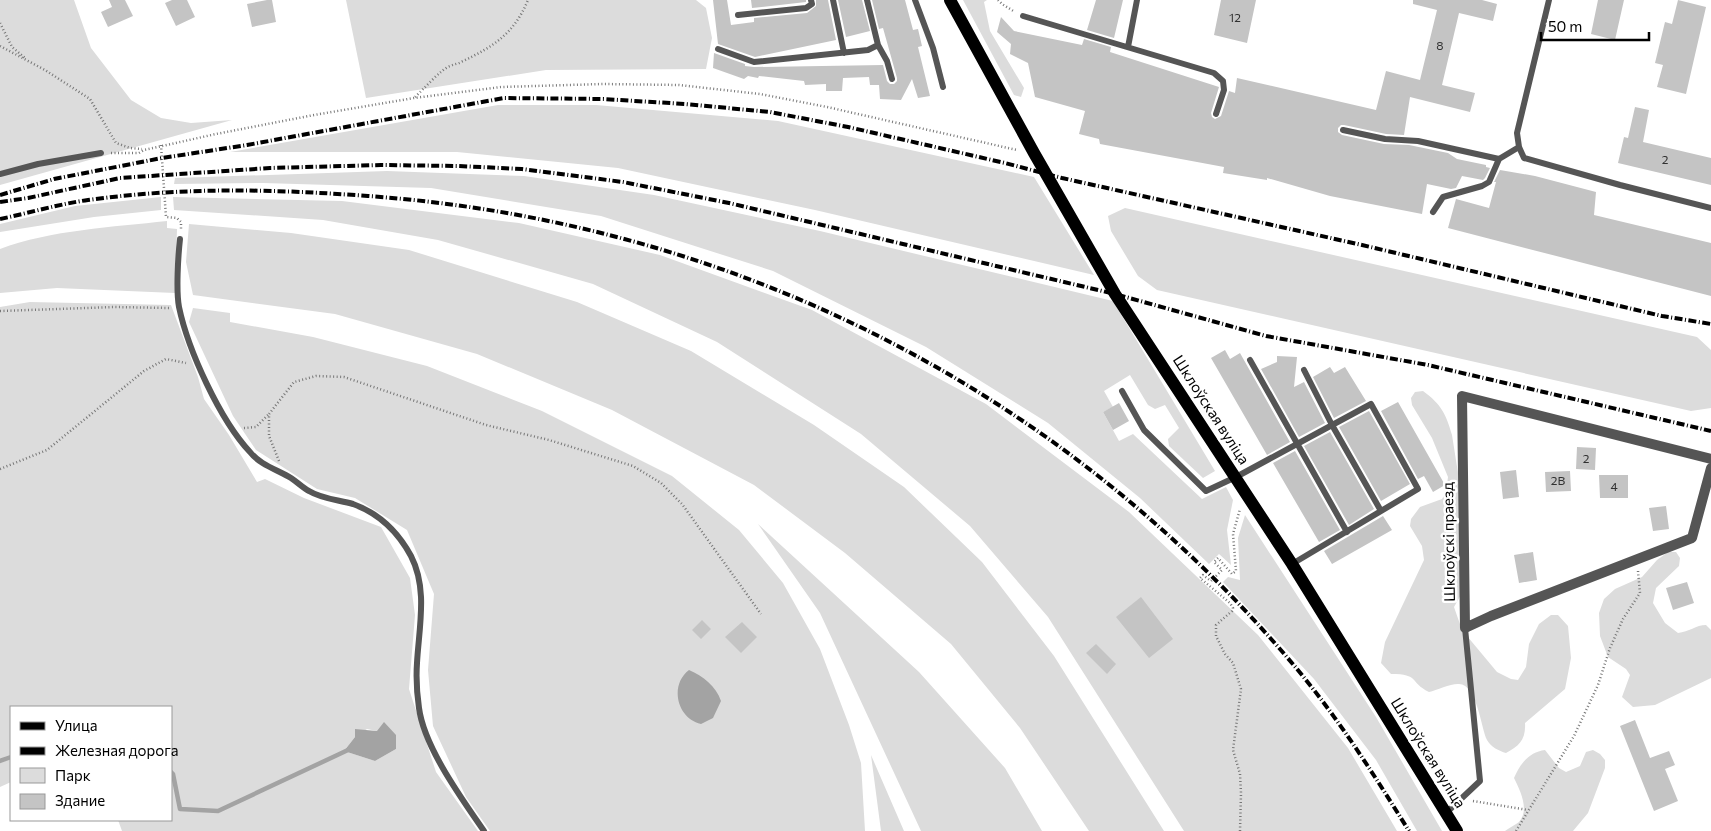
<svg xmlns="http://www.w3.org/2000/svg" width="1711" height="831" viewBox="0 0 1711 831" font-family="Commissioner,sans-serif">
	<rect width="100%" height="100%" fill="#fff"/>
	<path fill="#dcdcdc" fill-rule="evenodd" d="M0 0H74L91 48 131 100 161 118 191 123 232 120 0 185Z
		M346 0H696L706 8 712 38 706 69 546 70 366 98Z
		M963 0H987L984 2 990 31 1024 88 1021 97 1014 95Z
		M498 105H596L778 121 1034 177 1094 275 815 210 618 168 457 152H230Z
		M387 171 524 176 654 195 820 231 1113 301 1215 471 1203 478 1169 446 1168 439 1179 428 1165 405 1155 409 1148 405 1130 375 1104 391 1113 407 1103 412 1119 441 1133 434 1202 499 1226 487 1233 500 1227 530 1231 565 1219 554 1209 564 1140 498 1048 423 926 347 773 271 601 216 431 188 263 183 174 184 175 178Z
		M161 197V210L94 217 0 232V224L75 206Z
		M173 197 342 201 519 223 660 255 812 310 986 404 1129 512 1258 635 1348 748 1397 831H1184L1048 617 970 526 861 434 717 342 593 284 438 240 323 220 174 210Z
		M1125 208 1697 337 1711 350V408L1691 411 1157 290 1138 276 1111 231 1108 216Z
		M167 221V228L177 229 175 293 57 288 0 293V249C51 230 113 227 167 221Z
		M189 224 291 233 409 250 577 302 691 351 814 425 904 487 982 562 1054 656 1164 831H1089L1020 728 951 644 845 553 754 485 612 410 477 354 335 314 193 295 186 262Z
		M30 302 171 305 198 377 204 399 229 435 257 482 265 479 304 498 381 527 410 578 415 615 409 689 436 772 478 831H122L118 820H171V707H11V782L0 787V307ZM367 729 377 731 396 749 375 761 344 751 355 737Z
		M193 308 230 313V322L313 337 427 366 542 411 672 476 739 530 783 583 820 649 849 725 861 763 865 831H490L466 797 433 726 428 670 434 594 407 530 355 498 317 489 256 450 233 416 189 322Z
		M1423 391C1441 404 1446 414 1452 435L1467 530 1462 593 1454 607 1462 630 1497 672 1511 679 1518 680 1526 667 1529 644 1539 624 1551 615H1558L1568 626 1571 658 1565 689 1525 723C1526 740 1519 746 1506 753 1499 751 1491 747 1487 740 1481 728 1477 684 1459 684 1452 683 1437 690 1429 692 1409 682 1420 674 1391 674L1381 663 1385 642 1424 560 1422 546 1410 526 1411 519 1420 507 1442 499 1446 492 1448 477 1432 438 1412 405 1411 398 1415 392Z
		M1245 515 1376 717 1442 831H1417L1376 760 1314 679 1223 582 1228 577 1240 580 1238 538Z
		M758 524 919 672 1005 768 1042 831H921L820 613Z
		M1668 552H1676L1680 558 1679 566 1656 588 1653 603 1665 623 1678 633C1689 632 1696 625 1706 625L1711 630V678L1655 705 1633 707 1622 697 1630 675 1626 669 1608 657 1600 636 1599 613 1604 599 1615 589 1642 577 1657 560Z
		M1545 750 1559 768 1566 772 1580 766 1586 752 1593 750 1600 754 1605 760V768L1588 813 1573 831H1505C1509 828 1515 825 1519 822 1530 810 1520 790 1514 778 1520 764 1529 752 1545 750Z
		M871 755 904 831H881Z"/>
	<path fill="#a3a3a3" d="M689 670C703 676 716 686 721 701L713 718 701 724C677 719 669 685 689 670Z
		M384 722 396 735V749L375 761 344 751 355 737V729L377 731Z"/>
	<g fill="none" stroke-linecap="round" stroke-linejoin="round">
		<path stroke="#a3a3a3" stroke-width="4.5" d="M0 761 11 757
			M171 772 173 774 180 809 218 811 348 750"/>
	</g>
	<path fill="#c4c4c4" d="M109 0H125L133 16 108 27 101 12 112 7Z
		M172 0H187L195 17 176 26 165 3Z
		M267 0H272L276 22 252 27 247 4Z
		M713 0H727L731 25 754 22V18L807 13 816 6V0H828L836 40 755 57 718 44Z
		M751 0H806V2L752 8Z
		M838 0H862L870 31 846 37Z
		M872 0H905L913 30 918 29 922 46 918 47 930 96 918 98 912 79 901 100 880 99 879 85H870L869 77 843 78 842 91H826V84L805 85 804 81 759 76 758 78 748 76 744 79 713 68 714 53 745 64V66L754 67 883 65 887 81 890 84H894L897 81V78L883 28 879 29Z
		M1096 0H1123L1114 38 1087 30Z
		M1221 0H1256L1247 43 1214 35Z
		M1413 0H1482L1497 4 1493 21 1459 13 1442 85 1475 93 1470 112 1410 97 1404 135 1386 134 1344 125H1341L1338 128V132L1342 135 1384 144 1409 145 1448 153 1457 159 1486 165V167L1490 168 1485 178 1483 180 1462 176 1456 188 1451 189 1427 184 1422 214 1330 196 1267 178V180L1223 173 1224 167 1100 144 1099 139 1079 134 1085 111 1035 97 1028 63 1010 54 1011 44 997 32 1001 17 1014 31 1082 45 1084 39 1111 47 1110 52 1219 87 1211 113 1212 117 1215 119 1221 116 1229 91 1235 93 1237 78 1376 110 1386 71 1420 80 1437 10 1413 4Z
		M1598 0H1624L1615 40 1591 34Z
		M1678 0 1706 7 1686 94 1657 87 1663 65 1655 63 1665 22 1672 24Z
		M1635 107 1649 110 1643 142 1711 158V185L1618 163 1624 137 1628 138Z
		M1500 170 1535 176 1596 192 1594 215 1711 243V296L1448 228 1456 199 1489 208 1496 182H1494Z
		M1225 350 1230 359 1240 353 1290 442 1267 455 1211 358Z
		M1277 356 1297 357 1294 387 1304 382 1325 423 1299 437 1261 369 1277 362Z
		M1330 367 1334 373 1345 367 1366 401 1334 418 1313 377Z
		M1398 402 1445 485 1433 492 1424 476 1418 479 1381 411Z
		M1119 403 1129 421 1113 430 1103 412Z
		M1369 411 1410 484 1381 501 1339 427Z
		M1330 432 1374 509 1349 525 1304 446Z
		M1577 447 1596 448 1595 470 1576 469Z
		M1295 451 1340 530 1319 542 1273 463Z
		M1516 470 1519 497 1503 499 1500 472Z
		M1570 471 1571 491 1546 492 1545 472Z
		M1599 475H1628V498H1600Z
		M1666 506 1669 529 1653 531 1649 508Z
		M1383 516 1392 530 1332 564 1324 551Z
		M1533 552 1537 580 1519 583 1514 555Z
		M1687 582 1694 603 1673 610 1666 588Z
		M1141 597 1173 639 1149 658 1116 617Z
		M702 620 711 629 701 639 692 630Z
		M742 622 757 637 741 653 725 637Z
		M1096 644 1116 664 1107 674 1086 653Z
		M1635 720 1650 758 1669 751 1675 765 1665 769 1678 801 1654 811 1620 726Z"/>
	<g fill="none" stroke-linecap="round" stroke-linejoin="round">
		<path stroke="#777" stroke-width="2.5" stroke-dasharray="1 2.5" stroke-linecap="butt" d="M998 0 1002 4 1015 12
			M0 23 12 47 25 58
			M0 46 45 70 90 99 116 143 130 148 142 149
			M415 97C424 89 440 70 450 66 454 64 458 64 461 62 493 47 514 34 528 0
			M161 145 166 217 177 218 181 222V230
			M111 153H139L144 150 216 134 314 115 414 98 501 87 603 84 679 85 760 94 827 107 1017 150
			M0 311 115 307 171 308
			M244 428 256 427 268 415
			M279 461 269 436V414L294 382 316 376 344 377 486 425 549 440 633 466 661 483 682 504 761 614
			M0 469 47 450 144 371 166 359 186 363
			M1473 801 1528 810
			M1240 831 1241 793 1240 774 1233 750 1241 689 1233 663 1225 654 1216 636V625L1232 611 1233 608 1230 603 1200 578 1203 575 1211 581 1222 570 1214 562 1218 558 1232 574 1236 571 1233 534 1240 509
			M1516 831 1574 736 1598 685 1610 648 1623 619 1640 593 1638 571"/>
		<path stroke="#555" stroke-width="6" d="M833 0 844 53
			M915 0 933 48 943 87
			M1549 0 1517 133 1519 147 1524 158 1620 185 1711 208
			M738 15 806 8 812 4 811 0
			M1023 16 1214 73 1223 81 1224 90 1216 114
			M878 45 887 61 892 79
			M1128 47 1137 0
			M718 49 754 62 868 50 878 45 867 0
			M1343 130 1385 139 1418 141 1499 159 1519 147
			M0 174 38 164 101 153
			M1433 212 1443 197 1482 186 1489 182 1499 159
			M180 239C178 257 176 291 179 307 188 350 220 420 250 452 260 465 278 470 291 478 297 482 303 488 309 491 322 499 339 500 353 504 378 513 398 532 411 556 428 589 419 627 417 663 416 677 417 694 419 708 424 747 462 799 484 831
			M1250 360 1347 532
			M1304 370 1332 425 1381 511
			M1122 391 1144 430 1206 491 1236 477 1371 404 1418 489 1292 564
			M1446 813 1480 781 1465 628"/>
		<path stroke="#555" stroke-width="10" d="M1711 459 1462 396 1465 628 1491 616 1692 538 1711 468"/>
		<path stroke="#000" stroke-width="12" d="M950 0 1034 153 1115 294 1292 564 1457 831"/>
		<path stroke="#000" stroke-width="4" stroke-dasharray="8 2.5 1 2.5" stroke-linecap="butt" d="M0 195 54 179 162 158 247 145 504 98 603 99 685 104 770 112 848 127 1005 163 1062 178 1362 245 1662 316 1711 324
			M0 202 28 198 120 178 270 168 381 165 459 166 522 169 623 182 729 203 1115 294 1266 336 1428 365 1711 431
			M0 219C29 213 59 204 88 200 183 187 273 189 368 196 734 222 1068 392 1302 675 1342 724 1376 778 1409 831"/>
	</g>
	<g text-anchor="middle" stroke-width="5" stroke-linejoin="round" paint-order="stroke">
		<g font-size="12" fill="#313131">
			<text x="1235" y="22">12</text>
			<text x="1440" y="50">8</text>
			<text x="1665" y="164">2</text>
			<text x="1586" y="463">2</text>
			<text x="1558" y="485">2В</text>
			<text x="1614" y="491">4</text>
		</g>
		<g font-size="15" fill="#000" stroke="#fff">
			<text transform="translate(1211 410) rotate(57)" y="5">Шклоўская вуліца</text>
			<text transform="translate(1449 542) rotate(-91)" y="5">Шклоўскі праезд</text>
			<text transform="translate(1428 753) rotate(58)" y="5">Шклоўская вуліца</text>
		</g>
	</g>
	<rect x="10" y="706" width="162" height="115" fill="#ffffff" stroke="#999999"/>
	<rect x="20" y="722" width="25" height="8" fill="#000000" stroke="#999999"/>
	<text x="55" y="731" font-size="15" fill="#000000">Улица</text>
	<rect x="20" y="747" width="25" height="8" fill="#000000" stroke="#999999"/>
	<text x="55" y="756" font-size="15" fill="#000000">Железная дорога</text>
	<rect x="20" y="768" width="25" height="15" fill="#dcdcdc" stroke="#999999"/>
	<text x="55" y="781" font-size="15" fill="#000000">Парк</text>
	<rect x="20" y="794" width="25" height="15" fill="#c4c4c4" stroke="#999999"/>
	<text x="55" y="806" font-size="15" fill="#000000">Здание</text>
	<path d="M1541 32v8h108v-8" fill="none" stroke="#000000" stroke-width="2.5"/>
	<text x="1548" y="32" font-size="15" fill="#000000" stroke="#ffffff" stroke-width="4" paint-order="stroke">50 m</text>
</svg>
